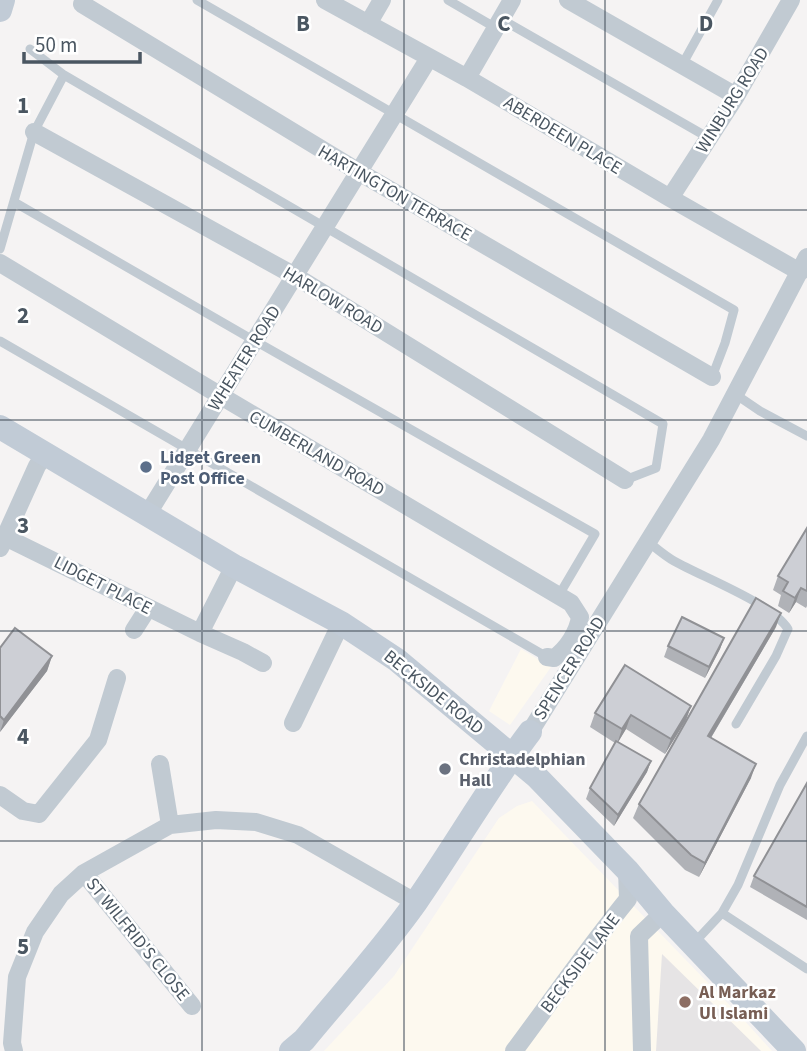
<svg xmlns="http://www.w3.org/2000/svg" width="807" height="1051" viewBox="0 0 807 1051" font-family="'Source Sans 3',sans-serif">
	<rect width="100%" height="100%" fill="#f5f3f3"/>
	<path fill="#fdf9ef" d="M521 649 551 667 510 725 489 711Z
		M532 801 743 1019 772 1051H324L394 976 499 818 517 806Z"/>
	<path fill="#e6e4e5" d="M662 954 761 1051H656Z"/>
	<g fill="none" stroke-linecap="round" stroke-linejoin="round">
		<path stroke="#c1cad2" stroke-width="9" d="M197 0 734 310 725 343 712 377
			M448 0 496 28
			M501 19 709 138
			M30 49 64 75
			M682 65 718 0
			M14 202 255 341 595 534 559 595
			M0 249 34 132 64 75 663 424 656 468 625 480
			M0 341 547 657
			M735 394 760 411 807 436
			M647 541C656 548 665 556 674 561 704 578 772 603 788 629L776 656 736 724
			M722 913 807 969
			M694 943 722 913 738 885 780 785 807 736"/>
		<path stroke="#c1cad2" stroke-width="18" d="M325 0 467 78 670 198 800 272
			M568 0 736 96
			M82 4 359 172 712 377
			M368 24 382 0
			M467 78 512 0
			M34 132 295 276 625 480
			M670 198 736 96 791 0
			M0 263 221 396 571 603 580 617C578 632 567 649 554 658L547 657
			M147 515 429 58
			M5 537 200 633 234 566
			M0 548 37 466 45 454
			M134 630 148 608
			M200 633 243 652 263 663
			M293 723 341 623
			M530 732 711 440 807 257
			M160 764 170 825
			M0 795 23 811 39 814 98 740 117 678
			M84 873 192 1006
			M14 1051 12 1043 17 977 35 932 61 894 84 873 170 825 216 820 256 822 298 835 415 902
			M514 1051C552 1000 588 948 628 899L627 870
			M642 1051 639 936 663 913"/>
		<path stroke="#c1cbd6" stroke-width="24" d="M0 10 3 0
			M0 427 234 566 341 623 397 660 536 776 627 870 663 913 794 1051
			M291 1051 304 1040C342 994 382 950 416 902 455 846 489 786 530 732"/>
	</g>
	<path fill="#b0b2b7" d="M807 528V606L806 608 796 602 789 613 778 606 781 595 773 590 778 576Z
		M776 627 711 738 751 778 699 877 685 870 633 818 639 804Z
		M724 638 720 649 705 678 664 657 668 646Z
		M0 648 52 656 47 671 0 732Z
		M691 706 686 720 665 754 626 729 618 742 651 761 647 772 614 826 586 799 590 788 615 743 590 727 595 713Z
		M807 783V920L750 887 754 876Z"/>
	<path fill="#909195" d="M801 588 796 602 789 613 795 598Z
		M781 613 776 627 703 751 708 736Z
		M724 638 720 649 705 678 709 667Z
		M52 656 47 671 0 732 4 720Z
		M691 706 686 720 665 754 671 739Z
		M631 715 626 729 617 744 622 729Z
		M651 761 647 772 614 826 618 815Z
		M756 764 751 778 699 877 705 863Z"/>
	<path fill="#cdcfd5" stroke="#909195" stroke-width="2" d="M807 528V591L801 588 795 598 783 591 788 582 778 576Z
		M756 598 781 613 708 736 756 764 705 863 691 855 639 804Z
		M682 617 724 638 709 667 668 646Z
		M15 628 52 656 4 720 0 716V648Z
		M625 665 691 706 671 739 631 715 622 729 595 713Z
		M616 741 651 761 618 815 590 788Z
		M807 783V907L754 876Z"/>
	<path fill="none" stroke="#4a5661" stroke-width="2" stroke-opacity="0.55" d="M202 0V1051M404 0V1051M605 0V1051M0 210H807M0 420H807M0 631H807M0 841H807"/>
	<circle fill="#5c6f8a" stroke="#fff" stroke-width="2.5" cx="146" cy="467" r="7"/>
	<circle fill="#6b7280" stroke="#fff" stroke-width="2.5" cx="445" cy="769" r="7"/>
	<circle fill="#8d6e63" stroke="#fff" stroke-width="2.5" cx="685" cy="1002" r="7"/>
	<g text-anchor="middle" stroke-width="5" stroke-linejoin="round" paint-order="stroke">
		<g font-size="18" fill="#4a5661" stroke="#fff">
			<text transform="translate(732 100) rotate(-58)" y="6">WINBURG ROAD</text>
			<text transform="translate(563 135) rotate(31)" y="6">ABERDEEN PLACE</text>
			<text transform="translate(395 193) rotate(30)" y="6">HARTINGTON TERRACE</text>
			<text transform="translate(333 300) rotate(31)" y="6">HARLOW ROAD</text>
			<text transform="translate(244 358) rotate(-58)" y="6">WHEATER ROAD</text>
			<text transform="translate(317 453) rotate(30)" y="6">CUMBERLAND ROAD</text>
			<text transform="translate(103 585) rotate(27)" y="6">LIDGET PLACE</text>
			<text transform="translate(569 668) rotate(-58)" y="6">SPENCER ROAD</text>
			<text transform="translate(434 692) rotate(39)" y="6">BECKSIDE ROAD</text>
			<text transform="translate(138 939) rotate(51)" y="6">ST WILFRID'S CLOSE</text>
			<text transform="translate(580 963) rotate(-53)" y="6">BECKSIDE LANE</text>
		</g>
		<g font-size="18" font-weight="bold" fill="#4e5e75" stroke="#fff" text-anchor="start">
			<text x="160" y="463">Lidget Green<tspan x="160" dy="21">Post Office</tspan></text>
		</g>
		<g font-size="18" font-weight="bold" fill="#5b616d" stroke="#fff" text-anchor="start">
			<text x="459" y="765">Christadelphian<tspan x="459" dy="21">Hall</tspan></text>
		</g>
		<g font-size="18" font-weight="bold" fill="#785e54" stroke="#fff" text-anchor="start">
			<text x="699" y="998">Al Markaz<tspan x="699" dy="21">Ul Islami</tspan></text>
		</g>
	</g>
	<g font-size="23" text-anchor="middle" font-weight="bold" fill="#4a5661" stroke="#fff" stroke-width="5" stroke-linejoin="round" paint-order="stroke">
		<text x="303" y="31">B</text>
		<text x="504" y="31">C</text>
		<text x="706" y="31">D</text>
		<text x="23" y="113">1</text>
		<text x="23" y="323">2</text>
		<text x="23" y="533">3</text>
		<text x="23" y="744">4</text>
		<text x="23" y="954">5</text>
	</g>
	<path d="M24 52v10h116v-10" fill="none" stroke="#4a5661" stroke-width="3.5"/>
	<text x="35" y="52" font-size="21" fill="#4a5661" stroke="#ffffff" stroke-width="5" paint-order="stroke">50 m</text>
</svg>
